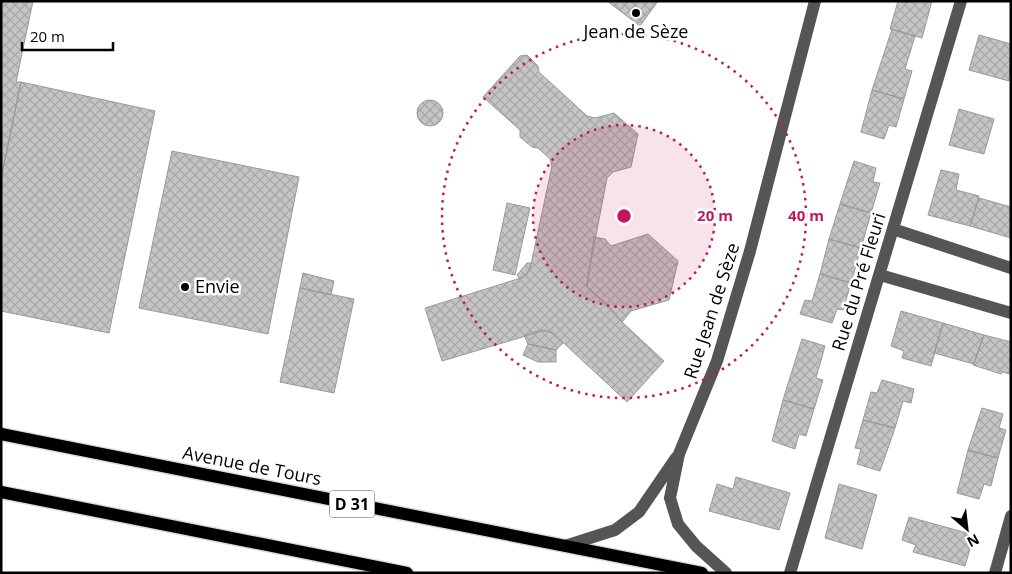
<svg xmlns="http://www.w3.org/2000/svg" width="1012" height="574" viewBox="0 0 1012 574" font-family="'Open Sans',sans-serif">
	<defs>
		<pattern id="building-cross-hatch" width="8" height="8" patternUnits="userSpaceOnUse" patternTransform="scale(1.25)"><rect width="8" height="8" fill="#c4c4c4"/><path d="M0 0l8 8M0 8l8-8" fill="none" stroke="#a7a7a7"/></pattern>
	</defs>
	<rect width="100%" height="100%" fill="#fff"/>
	<path fill="url(#building-cross-hatch)" stroke="#999" d="M1 1H33L16 82H21L1 179Z
		M607 1H658L640 26Z
		M898 1H932L922 38 890 29Z
		M892 29 915 36 905 69 912 71 904 99 872 90Z
		M979 35 1011 44 1009 81 969 70Z
		M527 55 538 66 539 72 587 116 595 118 614 113 638 134 631 167 613 172 607 178 587 282V287L608 305 622 322 664 361 627 402 555 335 546 330 442 361 425 308 524 277 530 269 552 166 550 159 538 148 532 147 520 137V130L483 97 520 56Z
		M21 82 155 111 109 333 1 311V179Z
		M872 90 904 99 896 127 889 125 884 139 861 132Z
		M417 113a13 13 0 1 1 26 0a13 13 0 1 1-26 0Z
		M959 109 994 119 984 154 949 145Z
		M172 151 299 177 268 334 139 308Z
		M854 161 876 168 873 182 880 183 871 213 840 204Z
		M941 170 959 174 956 190 979 196 970 226 928 215Z
		M979 198 1011 207V238L970 226Z
		M507 203 530 208 515 275 493 270Z
		M840 204 871 213 861 248 829 239Z
		M648 234 678 261 669 300 631 311 622 322 608 305 587 287 594 237 605 239 611 246Z
		M829 239 861 248 851 283 820 274Z
		M527 263H531L527 274 519 278 517 275Z
		M303 273 334 281 331 295 300 288Z
		M820 274 851 283 843 310 837 309 832 323 800 314 805 300 812 301Z
		M300 288 354 299 334 393 280 382Z
		M901 311 943 323 931 366 902 358 904 351 891 346Z
		M943 323 984 335 974 364 934 353Z
		M541 330 551 332 563 343 556 350 528 344 524 335Z
		M984 335 1011 342V374L1002 372 1001 374 973 365Z
		M802 339 825 346 816 378 823 380 814 409 783 400Z
		M528 344 556 350V362H538L523 355Z
		M882 380 914 389 911 403 903 401 895 428 863 420 871 392 877 393Z
		M783 400 814 409 806 436 799 434 795 449 772 441Z
		M982 408 1003 414 999 428 1006 430 998 458 968 450Z
		M863 420 895 428 880 471 857 464 861 449 855 448Z
		M968 450 998 458 991 486 984 484 979 499 957 493Z
		M736 477 790 493 779 530 709 511 717 484 733 489Z
		M839 484 877 495 862 549 825 538Z
		M909 517 974 535 965 566 913 552 916 545 902 540Z"/>
	<g fill="none" stroke-linecap="round" stroke-linejoin="round">
		<defs>
			<path id="major" d="M1 434 702 573
				M1 492 407 573"/>
		</defs>
		<use href="#major" stroke="#dbdbdb" stroke-width="15"/>
		<path stroke="#555" stroke-width="12" d="M893 229 1011 268
			M880 275 1011 313
			M565 546 615 530 639 512 676 458
			M726 573 696 546 678 524 670 498 679 454 717 361 750 251 815 1
			M790 573 961 1
			M995 573 1011 516"/>
		<use href="#major" stroke="#000" stroke-width="12"/>
	</g>
	<circle cx="624" cy="216" r="91" fill="#c2185b" fill-opacity=".12"/>
	<g fill="none" stroke="#c2185b" stroke-width="2.5" stroke-dasharray="2.5 5">
		<circle cx="624" cy="216" r="91"/>
		<circle cx="624" cy="216" r="182"/>
	</g>
	<g fill="#000" stroke="#fff" stroke-width="2">
		<circle cx="636" cy="13" r="5"/>
		<circle cx="185" cy="287" r="5"/>
	</g>
	<g text-anchor="middle" stroke-width="5" stroke-linejoin="round" paint-order="stroke">
		<rect fill="#fff" stroke="#4c4c4c" stroke-width="1" x="329.5" y="490.5" width="45" height="27" rx="4"/>
		<g font-size="16" font-weight="bold" fill="#000">
			<text x="352" y="510">D 31</text>
		</g>
		<g font-size="18" fill="#000" stroke="#fff">
			<text x="636" y="38">Jean de Sèze</text>
			<text x="195" y="293" text-anchor="start">Envie</text>
		</g>
		<g font-size="18" fill="#000" stroke="#fff">
			<text transform="translate(859 282) rotate(-73)" y="6">Rue du Pré Fleuri</text>
			<text transform="translate(712 311) rotate(-72)" y="6">Rue Jean de Sèze</text>
			<text transform="translate(252 466) rotate(11)" y="6">Avenue de Tours</text>
		</g>
	</g>
	<circle cx="624" cy="216" r="8" fill="#c2185b" stroke="#fff" stroke-width="2.5"/>
	<g font-size="15" text-anchor="middle" font-weight="bold" fill="#c2185b" stroke="#fff" stroke-width="5" stroke-linejoin="round" paint-order="stroke">
		<text x="715" y="221">20 m</text>
		<text x="806" y="221">40 m</text>
	</g>
	<rect width="1012" height="574" fill="none" stroke="#000000" stroke-width="5"/>
	<g transform="translate(967 529) rotate(152)" stroke="#ffffff" stroke-width="4" paint-order="stroke">
	<path d="M0-4L9 19L0 12L-9 19Z" fill="#000000"/>
	<text y="-8" font-size="14" font-weight="bold" text-anchor="middle" fill="#000000">N</text>
	</g>
	<path d="M22 42v8h91v-8" fill="none" stroke="#000000" stroke-width="2.5"/>
	<text x="30" y="42" font-size="15" fill="#000000" stroke="#ffffff" stroke-width="4" paint-order="stroke">20 m</text>
</svg>
